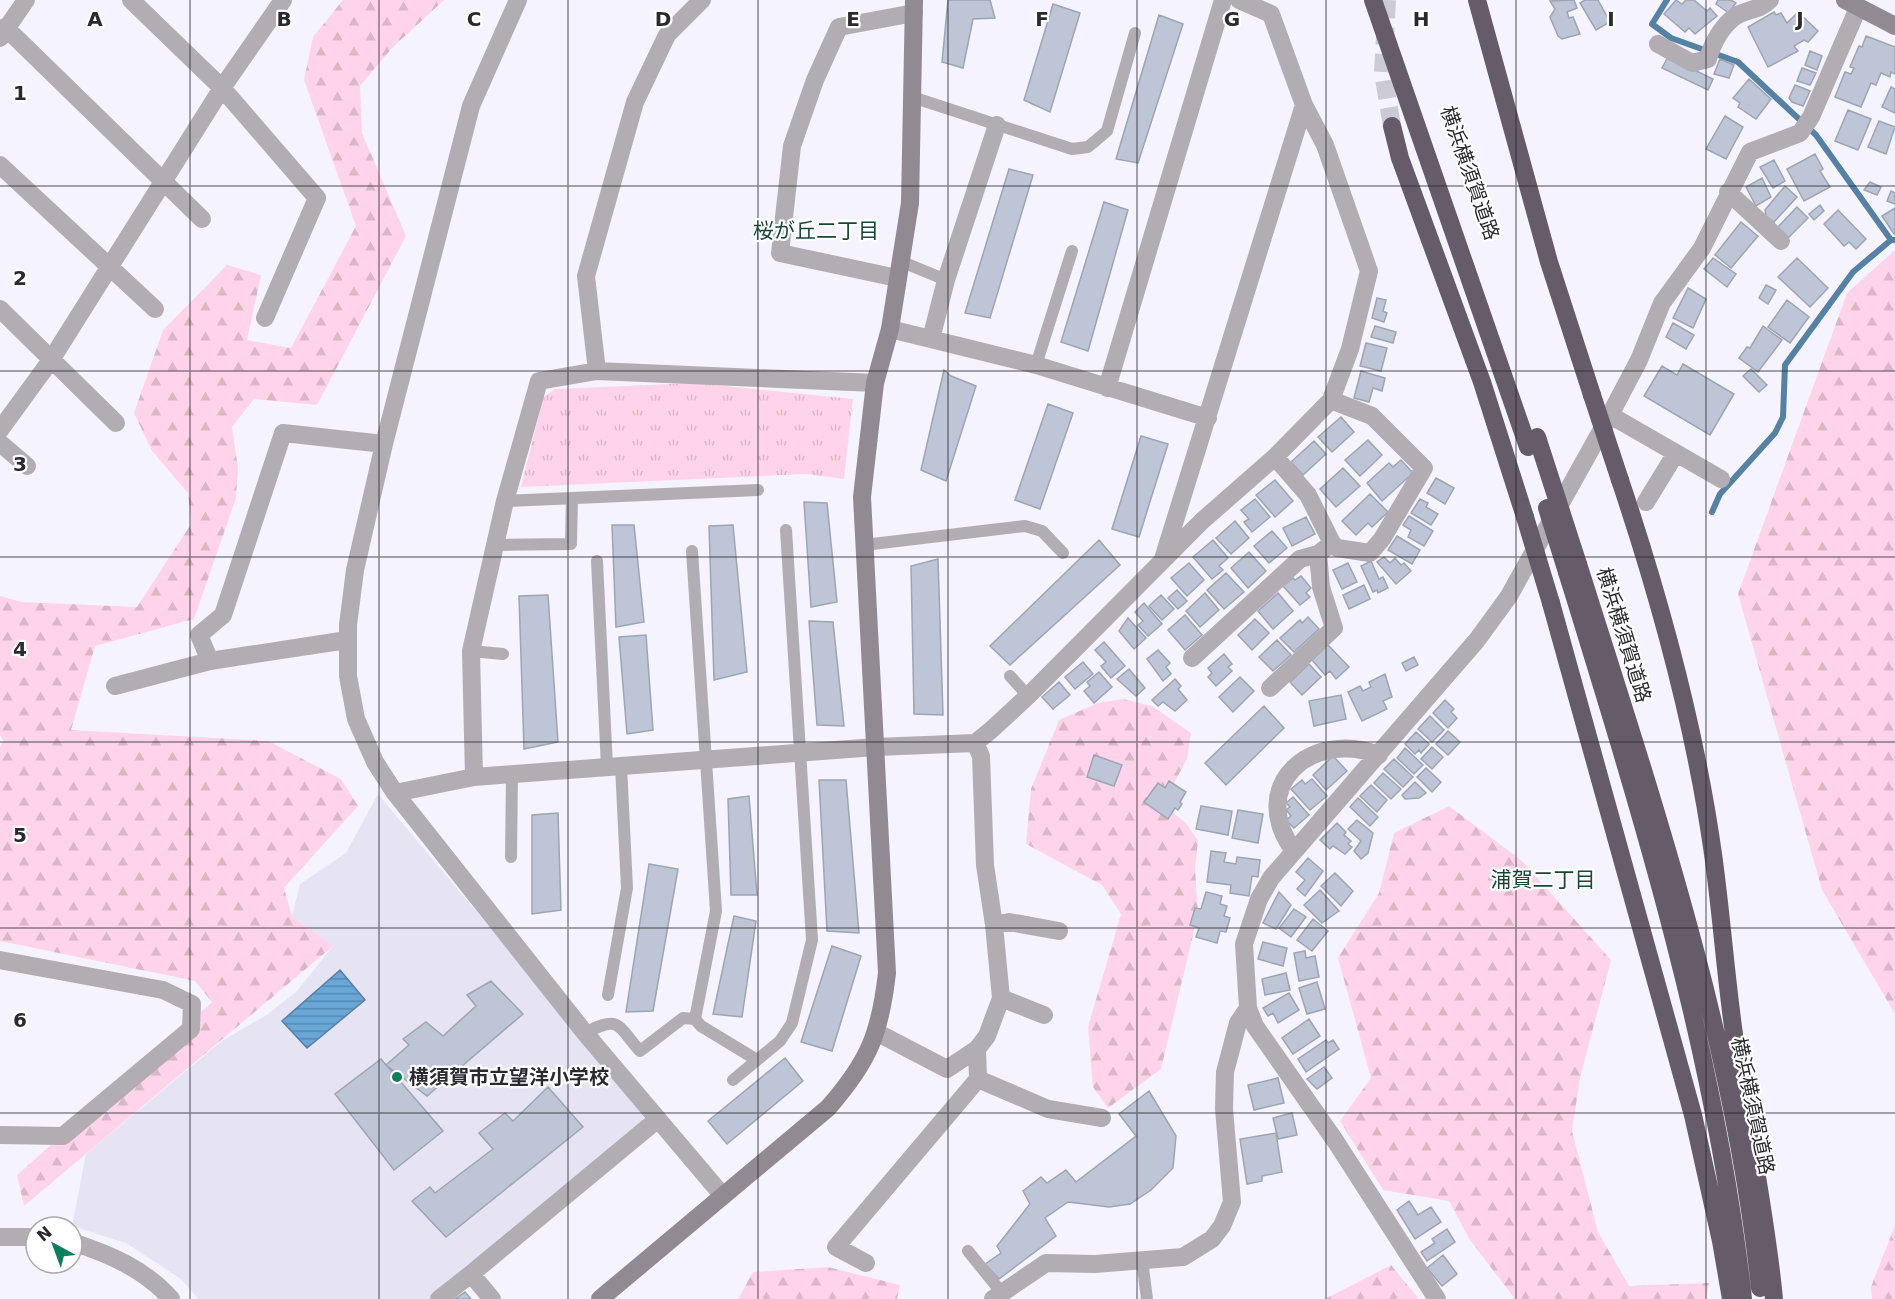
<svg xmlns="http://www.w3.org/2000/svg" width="1895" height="1299" viewBox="0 0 1895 1299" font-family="'DejaVu Sans','Noto Sans JP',sans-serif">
	<defs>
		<pattern id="forest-firs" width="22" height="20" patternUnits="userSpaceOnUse" patternTransform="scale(1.5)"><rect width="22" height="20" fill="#ffd4ea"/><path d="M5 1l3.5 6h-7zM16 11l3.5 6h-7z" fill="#dbb6c9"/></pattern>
		<pattern id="park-tufts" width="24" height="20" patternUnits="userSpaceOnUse" patternTransform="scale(1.5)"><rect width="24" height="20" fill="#ffd4ea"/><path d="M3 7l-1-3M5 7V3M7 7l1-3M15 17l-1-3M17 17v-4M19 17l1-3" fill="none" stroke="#dbb6c9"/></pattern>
		<pattern id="water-rules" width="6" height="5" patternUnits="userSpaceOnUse" patternTransform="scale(1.5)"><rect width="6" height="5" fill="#68a7d6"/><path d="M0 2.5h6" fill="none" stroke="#5688ae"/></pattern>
	</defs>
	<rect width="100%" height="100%" fill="#f5f3ff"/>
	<path fill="#e6e3f3" d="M378 794 645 1113 641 1125 429 1299H198L181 1279 126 1243 72 1226 86 1154 222 1041 268 1014 297 991 333 946 292 916 300 884 346 853Z"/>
	<path fill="url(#forest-firs)" d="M343 0H444L392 48 360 86 362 133 406 236 317 405 254 399 232 427 238 468 236 498 194 619 95 646 71 730 268 741 341 779 358 806 284 888 292 916 333 946 24 1206 17 1175 212 1002 195 981 0 941V747L3 741 0 735V596L22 602 137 607 191 524 188 493 152 451 134 413 163 330 227 265 261 275 247 340 291 348 356 226 304 80 313 37Z
		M1895 250V1014L1822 890 1738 594 1847 293Z
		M1123 699 1152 706 1191 733 1187 759 1172 787 1168 809 1186 823 1198 841 1195 869 1198 914 1161 1069 1108 1108 1093 1087 1088 1027 1121 914 1102 885 1026 844 1031 789 1059 720 1098 703Z
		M1449 806 1521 860 1611 960 1580 1078 1572 1131 1598 1232 1629 1286 1709 1283 1706 1299H1515L1470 1240 1449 1201 1383 1190 1340 1121 1371 1078 1338 958 1379 893 1394 833Z
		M1895 1225V1299H1872L1871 1287Z
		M1391 1265 1419 1299H1325Z
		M828 1267 900 1285 897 1299H738L753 1272Z"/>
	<path fill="url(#park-tufts)" d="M695 383 853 399 844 479 806 474 521 487 543 398 555 389Z"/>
	<path fill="url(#water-rules)" stroke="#5581a4" stroke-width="1.5" d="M340 970 365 1000 307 1048 282 1021Z"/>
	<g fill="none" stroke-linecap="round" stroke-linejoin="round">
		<path stroke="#5581a4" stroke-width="6" d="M1667 0 1652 24 1671 38 1738 62 1816 135 1891 240
			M1712 512 1720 494 1775 433 1783 417 1785 365 1853 272 1891 240H1895"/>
	</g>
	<path fill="#bec5d6" stroke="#9da4b4" stroke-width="1.5" d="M948 0H990L995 18 973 19 963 68 942 62Z
		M1574 0 1577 8 1567 12 1569 18 1573 17 1580 34 1562 39 1558 36 1550 17 1555 9 1550 1Z
		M1585 0H1598L1610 22 1596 30 1580 3Z
		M1676 0 1682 4 1686 0H1694L1707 11 1710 8 1717 16 1695 34 1689 28 1685 32 1664 14Z
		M1718 0H1731L1736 3 1729 13 1716 4Z
		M1053 4 1080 13 1050 112 1024 100Z
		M1774 12 1776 15 1781 13 1787 23 1798 12 1818 31 1808 42 1804 40 1794 46 1798 51 1768 67 1748 27Z
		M1159 15 1183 24 1138 163 1116 159Z
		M1866 36 1895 47V74L1891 72 1890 77 1881 73 1876 85 1871 83 1861 107 1835 97 1845 72 1851 74 1854 68 1850 67 1859 46 1862 47Z
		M1810 51 1822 56 1817 70 1805 65Z
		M1668 57 1713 79 1708 90 1662 68Z
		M1720 59 1734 65 1729 78 1714 74Z
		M1802 68 1816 73 1810 85 1797 81Z
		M1749 79 1771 99 1756 119 1738 107 1740 103 1733 98Z
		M1795 85 1810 91 1803 106 1792 102 1789 98Z
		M1891 87 1895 89V113L1882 107Z
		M1848 110 1871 119 1858 150 1835 141Z
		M1725 116 1743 127 1726 159 1706 149Z
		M1879 121 1895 127 1886 154 1868 147Z
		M1815 154 1823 169 1820 171 1830 187 1804 201 1787 169Z
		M1774 160 1785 181 1773 188 1760 167Z
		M1009 169 1033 175 990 318 965 313Z
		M1762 178 1771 197 1756 206 1746 187Z
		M1870 182 1881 187 1877 195 1864 190Z
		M1785 186 1797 197 1774 222 1766 216 1765 210Z
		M1891 191 1895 193V204L1887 201Z
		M1104 202 1128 210 1088 351 1061 342Z
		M1820 205 1824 211 1814 220 1809 214Z
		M1797 207 1808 218 1788 238 1777 228Z
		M1895 208V234H1894L1882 216Z
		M1838 210 1866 239 1856 249 1849 242 1844 246 1824 224Z
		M1741 222 1758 236 1731 268 1715 255Z
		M1713 258 1736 274 1727 287 1704 269Z
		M1797 258 1828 288 1810 307 1778 277Z
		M1766 285 1776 290 1768 304 1759 298Z
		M1688 288 1706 299 1693 328 1673 318Z
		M1377 298 1386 300 1383 311 1387 313 1384 322 1372 318Z
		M1787 300 1809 317 1790 343 1768 327Z
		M1673 323 1694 335 1686 349 1666 337Z
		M1375 326 1396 332 1393 343 1371 337Z
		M1763 326 1782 340 1758 372 1739 358 1747 347 1750 348Z
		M1366 343 1387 348 1381 371 1360 366Z
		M1683 364 1734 394 1710 435 1644 396 1662 366 1677 375Z
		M1751 369 1767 385 1759 392 1743 376Z
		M944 370 951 376 976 386 946 481 921 470Z
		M1361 371 1385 378 1382 391 1373 388 1369 402 1354 398Z
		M1048 404 1073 413 1040 509 1015 500Z
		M1341 417 1354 432 1332 452 1318 437Z
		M1141 436 1168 444 1139 537 1112 529Z
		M1368 440 1382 455 1360 476 1345 460Z
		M1314 441 1326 454 1303 475 1291 462Z
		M1401 460 1413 473 1382 501 1367 483 1389 463 1393 467Z
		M1343 468 1360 486 1336 507 1320 489Z
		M1436 478 1454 488 1445 504 1427 493Z
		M1275 480 1293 501 1275 517 1256 495Z
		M1370 494 1388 512 1372 527 1368 523 1356 535 1342 521Z
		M1255 499 1270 517 1252 532 1244 522 1249 519 1241 510Z
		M1420 499 1428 503 1426 507 1438 514 1431 525 1411 513Z
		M804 502 827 503 837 602 811 607Z
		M1409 516 1433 531 1424 546 1408 537 1411 530 1403 525Z
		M1306 517 1315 534 1292 546 1283 528Z
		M1235 521 1249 538 1231 554 1216 538Z
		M612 525H634L644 622 616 627Z
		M733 525 747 672 714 680 709 526Z
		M1272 531 1287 548 1269 563 1254 546Z
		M1397 536 1420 550 1412 564 1388 550Z
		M1099 540 1120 565 1010 665 990 646Z
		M1213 540 1228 558 1219 566 1223 570 1212 579 1193 557Z
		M1249 552 1266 571 1248 588 1231 568Z
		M1384 557 1390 563 1395 558 1401 565 1404 563 1411 571 1396 584 1377 562Z
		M938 559 943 715 914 714 911 566Z
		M1371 561 1379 579 1383 577 1388 588 1378 593 1377 590 1373 592 1361 566Z
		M1189 563 1204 580 1187 596 1171 578Z
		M1348 563 1357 582 1342 589 1333 570Z
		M1226 573 1244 592 1224 609 1207 590Z
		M1301 576 1311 588 1306 593 1310 597 1300 605 1283 586 1293 578 1295 580Z
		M1364 585 1370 599 1349 609 1343 595Z
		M1177 590 1187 601 1178 609 1168 598Z
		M1205 593 1219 610 1200 627 1186 611Z
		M1278 593 1293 611 1273 629 1258 611Z
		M548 595 558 742 524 749 519 596Z
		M1161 595 1174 609 1162 620 1149 606Z
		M1144 603 1162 624 1148 636 1138 625 1143 621 1135 612Z
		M1185 615 1202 635 1185 650 1168 630Z
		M1308 617 1319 629 1294 652 1280 638 1300 620 1302 623Z
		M1128 618 1146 638 1134 649 1119 631Z
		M1255 619 1269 633 1252 650 1238 635Z
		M809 621 833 622 844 726 817 725Z
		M646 635 653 730 627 734 619 637Z
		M1277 640 1291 655 1273 671 1259 657Z
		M1104 642 1125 666 1111 678 1101 666 1106 662 1095 650Z
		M1328 645 1349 667 1336 679 1330 671 1325 675 1312 660Z
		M1158 650 1170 663 1166 667 1171 674 1163 681 1147 659Z
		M1224 654 1232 664 1228 667 1232 671 1216 686 1208 677 1212 673 1208 668Z
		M1414 657 1418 665 1406 671 1402 663Z
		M1083 662 1093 674 1075 689 1065 677Z
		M1309 664 1321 677 1302 695 1290 682Z
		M1129 669 1145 688 1136 696 1117 679Z
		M1099 672 1112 687 1094 703 1084 691 1090 686 1087 682Z
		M1385 674 1392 697 1383 701 1387 709 1362 721 1348 692 1360 686 1363 691 1371 687 1369 682Z
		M1240 677 1254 691 1233 712 1219 697Z
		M1175 679 1181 686 1178 689 1187 700 1175 711 1163 702 1158 706 1152 700Z
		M1059 682 1070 695 1053 709 1042 697Z
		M1341 695 1346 719 1314 726 1309 701Z
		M1445 700 1454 709 1451 712 1457 718 1448 728 1433 713Z
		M1264 706 1284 728 1226 785 1205 763Z
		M1430 716 1444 730 1432 742 1418 729Z
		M1448 731 1460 742 1448 755 1436 744Z
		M1416 732 1429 744 1421 753 1419 750 1415 754 1405 744Z
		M1432 747 1443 757 1432 769 1421 759Z
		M1405 748 1423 765 1414 774 1397 758Z
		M1094 755 1122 765 1114 786 1087 777Z
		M1333 756 1347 771 1326 790 1313 775Z
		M1394 759 1413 777 1403 787 1384 769Z
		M1426 768 1441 782 1432 792 1417 777Z
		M1383 773 1401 789 1391 799 1374 783Z
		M1312 779 1327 796 1310 810 1291 789 1302 780 1305 784Z
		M819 780H846L859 933 827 931Z
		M1169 781 1186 792 1180 802 1182 804 1178 810 1175 808 1168 819 1144 802 1158 783 1165 788Z
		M1415 782 1426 793 1419 798 1405 799 1402 795Z
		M1371 785 1387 800 1377 812 1360 796Z
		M749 796 757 895H731L728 799Z
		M1293 797 1309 815 1294 828 1286 820 1291 816 1286 810 1290 807 1286 803Z
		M1358 798 1378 817 1370 826 1350 807Z
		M1201 806 1232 811 1228 835 1196 829Z
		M1238 810 1263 814 1258 843 1232 838Z
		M558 813 561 910 532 914V815Z
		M1357 820 1373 833 1368 853 1361 859 1354 851 1361 841 1348 829Z
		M1337 823 1346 832 1344 835 1351 841 1348 844 1352 847 1345 854 1333 846 1330 849 1320 840Z
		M1211 851 1226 853 1224 862 1236 864 1237 857 1260 860 1258 877 1252 876 1249 896 1230 893 1231 885 1207 882Z
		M1308 858 1323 871 1305 896 1297 889 1305 880 1296 872Z
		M649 864 678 869 653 1011 626 1012Z
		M1335 873 1353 891 1341 906 1321 886Z
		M1320 890 1339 911 1322 923 1304 905Z
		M1206 892 1222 896 1220 904 1227 906 1224 916 1230 918 1226 932 1220 931 1217 943 1196 937 1199 928 1190 925 1195 908 1201 909Z
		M1279 892 1291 905 1276 929 1263 923Z
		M1294 909 1306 917 1291 937 1279 928Z
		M734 916 756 921 742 1017 713 1014Z
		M1313 919 1328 931 1312 951 1297 940Z
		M1263 942 1287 948 1283 966 1258 959Z
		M832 946 861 956 832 1051 801 1042Z
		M1305 951 1306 958 1315 956 1319 977 1299 981 1294 953Z
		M1286 973 1290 990 1265 995 1262 979Z
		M491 981 523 1014 427 1096 386 1065 409 1045 403 1039 426 1022 443 1036 476 1006 467 995Z
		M1317 982 1325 1009 1307 1014 1299 988Z
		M1289 993 1299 1010 1278 1023 1273 1013 1268 1016 1263 1008Z
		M1309 1019 1320 1036 1293 1054 1282 1038Z
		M1326 1040 1328 1043 1333 1040 1339 1049 1306 1072 1298 1059Z
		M785 1058 803 1081 727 1144 708 1121Z
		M381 1059 443 1131 394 1170 335 1094Z
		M1324 1067 1332 1078 1317 1089 1307 1079Z
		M1278 1078 1284 1103 1254 1110 1248 1085Z
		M548 1087 583 1127 446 1237 412 1201 430 1187 435 1193 493 1149 479 1133 505 1113 513 1121Z
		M1149 1091 1176 1136 1173 1168 1151 1190 1130 1204 1109 1207 1068 1202 1045 1218 1056 1236 999 1279 985 1264 1001 1253 997 1246 1030 1204 1023 1191 1041 1177 1047 1183 1066 1170 1076 1182 1136 1136 1119 1114Z
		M1292 1113 1297 1135 1278 1139 1273 1118Z
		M1276 1133 1282 1172 1262 1176V1181L1247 1184 1240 1139Z
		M1409 1201 1418 1215 1431 1207 1441 1222 1415 1239 1397 1210Z
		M1447 1229 1455 1242 1427 1261 1421 1252 1435 1243 1432 1239Z
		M1443 1255 1457 1274 1442 1286 1427 1268Z
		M465 1292 471 1299H455Z"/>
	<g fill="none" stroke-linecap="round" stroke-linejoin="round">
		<path stroke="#cccbd5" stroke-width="18" stroke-dasharray="18 9" stroke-linecap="butt" d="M1387 0 1383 73 1392 126"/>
		<path stroke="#b2adb3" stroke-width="12" d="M912 97 1072 149 1088 147 1107 131 1135 33
			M900 261 946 280
			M1036 365 1072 251
			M505 501 758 490
			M495 545 571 544 572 498
			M864 545 1025 526 1042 531 1063 553
			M692 551 716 911 695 1019 701 1026 757 1060
			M597 561 607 767
			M471 651 503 654
			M1010 676 1028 696
			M511 857 512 774
			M608 995 627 888 621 766
			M585 1033C620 1015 616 1024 640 1051L683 1018 695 1019
			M733 1080 780 1041 792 1023 812 940 786 530
			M968 1251 1002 1293
			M1142 1260 1147 1299"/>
		<path stroke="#b2adb3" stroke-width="18" d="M131 0 222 88 317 198 265 318
			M518 0 471 106 384 444 355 570 348 625V676L356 719 375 762 395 793 585 1033 723 1196
			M5 27 202 219
			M0 38 26 0
			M1658 44 1692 63 1708 59C1712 44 1722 25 1736 16 1748 9 1760 10 1770 0
			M0 165 155 309
			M1728 192 1781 241
			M897 278 780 253 792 146 815 80 839 27 914 13
			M0 309 116 423
			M890 329 1036 365 1208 418
			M931 339 946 280 997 125
			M597 371 586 276 635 102 667 35 702 0
			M1107 388 1223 0
			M1610 415 1721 479
			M0 430 51 360 222 88 283 0
			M0 443 27 466
			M1275 457 1308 495 1332 543 1337 548 1370 553 1382 539 1424 468 1372 416 1331 400
			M1646 502 1676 453
			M1163 559 1304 105
			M1192 658 1300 559 1318 554 1332 543
			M210 661 199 635 223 615 283 433 384 444
			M115 686 210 661 347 640
			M1270 688 1334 628 1321 587 1318 554
			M474 777 471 651 505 501 539 381 597 371 875 383
			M395 793 474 777 876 747 975 743 990 731 1028 696 1202 521 1275 457 1331 400 1350 349 1369 271 1325 145 1304 105 1271 14 1239 0
			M1294 851C1246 786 1311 729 1379 755
			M994 925 1009 922 1059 931
			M0 960 163 990 192 1004 191 1029 63 1136 0 1135
			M1001 998 1044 1015
			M1248 1008 1255 1026 1336 1142 1437 1299
			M876 1032 947 1069 977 1049 987 1036 1001 998 994 925 985 865 981 756 975 743
			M978 1079 1048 1109 1102 1118
			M0 1237H36
			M72 1242C109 1254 145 1269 171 1299
			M866 1263 836 1247 978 1079 977 1049
			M471 1274 658 1119
			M439 1299 471 1274 492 1299
			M993 1299 1046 1263 1095 1264 1183 1257 1212 1239 1222 1226 1232 1202 1224 1109 1225 1072 1238 1023 1248 1008 1244 944 1259 899 1271 878 1477 640 1509 596 1610 415 1639 360 1662 303 1702 248 1750 152 1800 133 1811 117 1858 8"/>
		<path stroke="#918a93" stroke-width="18" d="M1845 0 1895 26
			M600 1299 828 1108C869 1061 880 1034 887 973L862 497 875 383 890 329 910 203 914 0"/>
		<path stroke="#665b69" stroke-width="18" d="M1373 0 1528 447
			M1477 0 1549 262 1592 395
			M1392 126 1400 158 1482 382 1525 517
			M1620 480C1661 602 1695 726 1713 854 1722 918 1726 983 1736 1048 1748 1132 1766 1214 1774 1299
			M1578 564C1653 801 1734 1040 1760 1288
			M1567 572C1640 809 1716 1052 1743 1299
			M1551 603 1693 1115 1721 1241 1731 1299"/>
		<path stroke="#665b69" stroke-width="18" d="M1592 395 1620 480
			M1537 437 1578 564
			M1547 508 1567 572
			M1525 517 1551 603"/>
	</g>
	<path fill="none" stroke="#2a292f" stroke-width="1.5" stroke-opacity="0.55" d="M190 0V1299M379 0V1299M568 0V1299M758 0V1299M948 0V1299M1137 0V1299M1326 0V1299M1516 0V1299M1706 0V1299M0 186H1895M0 371H1895M0 557H1895M0 742H1895M0 928H1895M0 1113H1895"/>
	<circle fill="#0b7e5b" stroke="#fff" stroke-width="2" cx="397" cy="1077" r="6"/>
	<g text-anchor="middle" stroke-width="4.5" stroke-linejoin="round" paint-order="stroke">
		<g font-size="20" fill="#2a292f" stroke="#fff">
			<text transform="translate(1470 173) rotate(71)" y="7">横浜横須賀道路</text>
			<text transform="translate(1624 635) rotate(73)" y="7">横浜横須賀道路</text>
			<text transform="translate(1753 1106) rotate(78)" y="7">横浜横須賀道路</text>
		</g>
		<g font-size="20" font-weight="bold" fill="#2a292f" stroke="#fff" text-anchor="start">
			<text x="409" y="1084">横須賀市立望洋小学校</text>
		</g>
		<g font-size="21" fill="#184735" stroke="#fff">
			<text x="816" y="238">桜が丘二丁目</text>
			<text x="1543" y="887">浦賀二丁目</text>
		</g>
	</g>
	<g font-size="20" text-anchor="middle" font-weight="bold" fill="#2a292f" stroke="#fff" stroke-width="4.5" stroke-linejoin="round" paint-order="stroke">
		<text x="95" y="26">A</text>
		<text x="284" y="26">B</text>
		<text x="474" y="26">C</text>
		<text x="663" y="26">D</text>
		<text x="853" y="26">E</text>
		<text x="1042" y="26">F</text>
		<text x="1232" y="26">G</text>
		<text x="1421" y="26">H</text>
		<text x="1611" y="26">I</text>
		<text x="1800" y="26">J</text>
		<text x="20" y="100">1</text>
		<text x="20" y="285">2</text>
		<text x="20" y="471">3</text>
		<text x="20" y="656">4</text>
		<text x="20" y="842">5</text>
		<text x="20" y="1027">6</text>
	</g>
	<g transform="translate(54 1245) rotate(319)"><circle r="28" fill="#ffffff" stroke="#aaa9ac" stroke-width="1.5"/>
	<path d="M0-4.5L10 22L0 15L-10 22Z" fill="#0b7e5b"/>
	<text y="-9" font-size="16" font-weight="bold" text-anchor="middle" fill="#2a292f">N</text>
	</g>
</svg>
